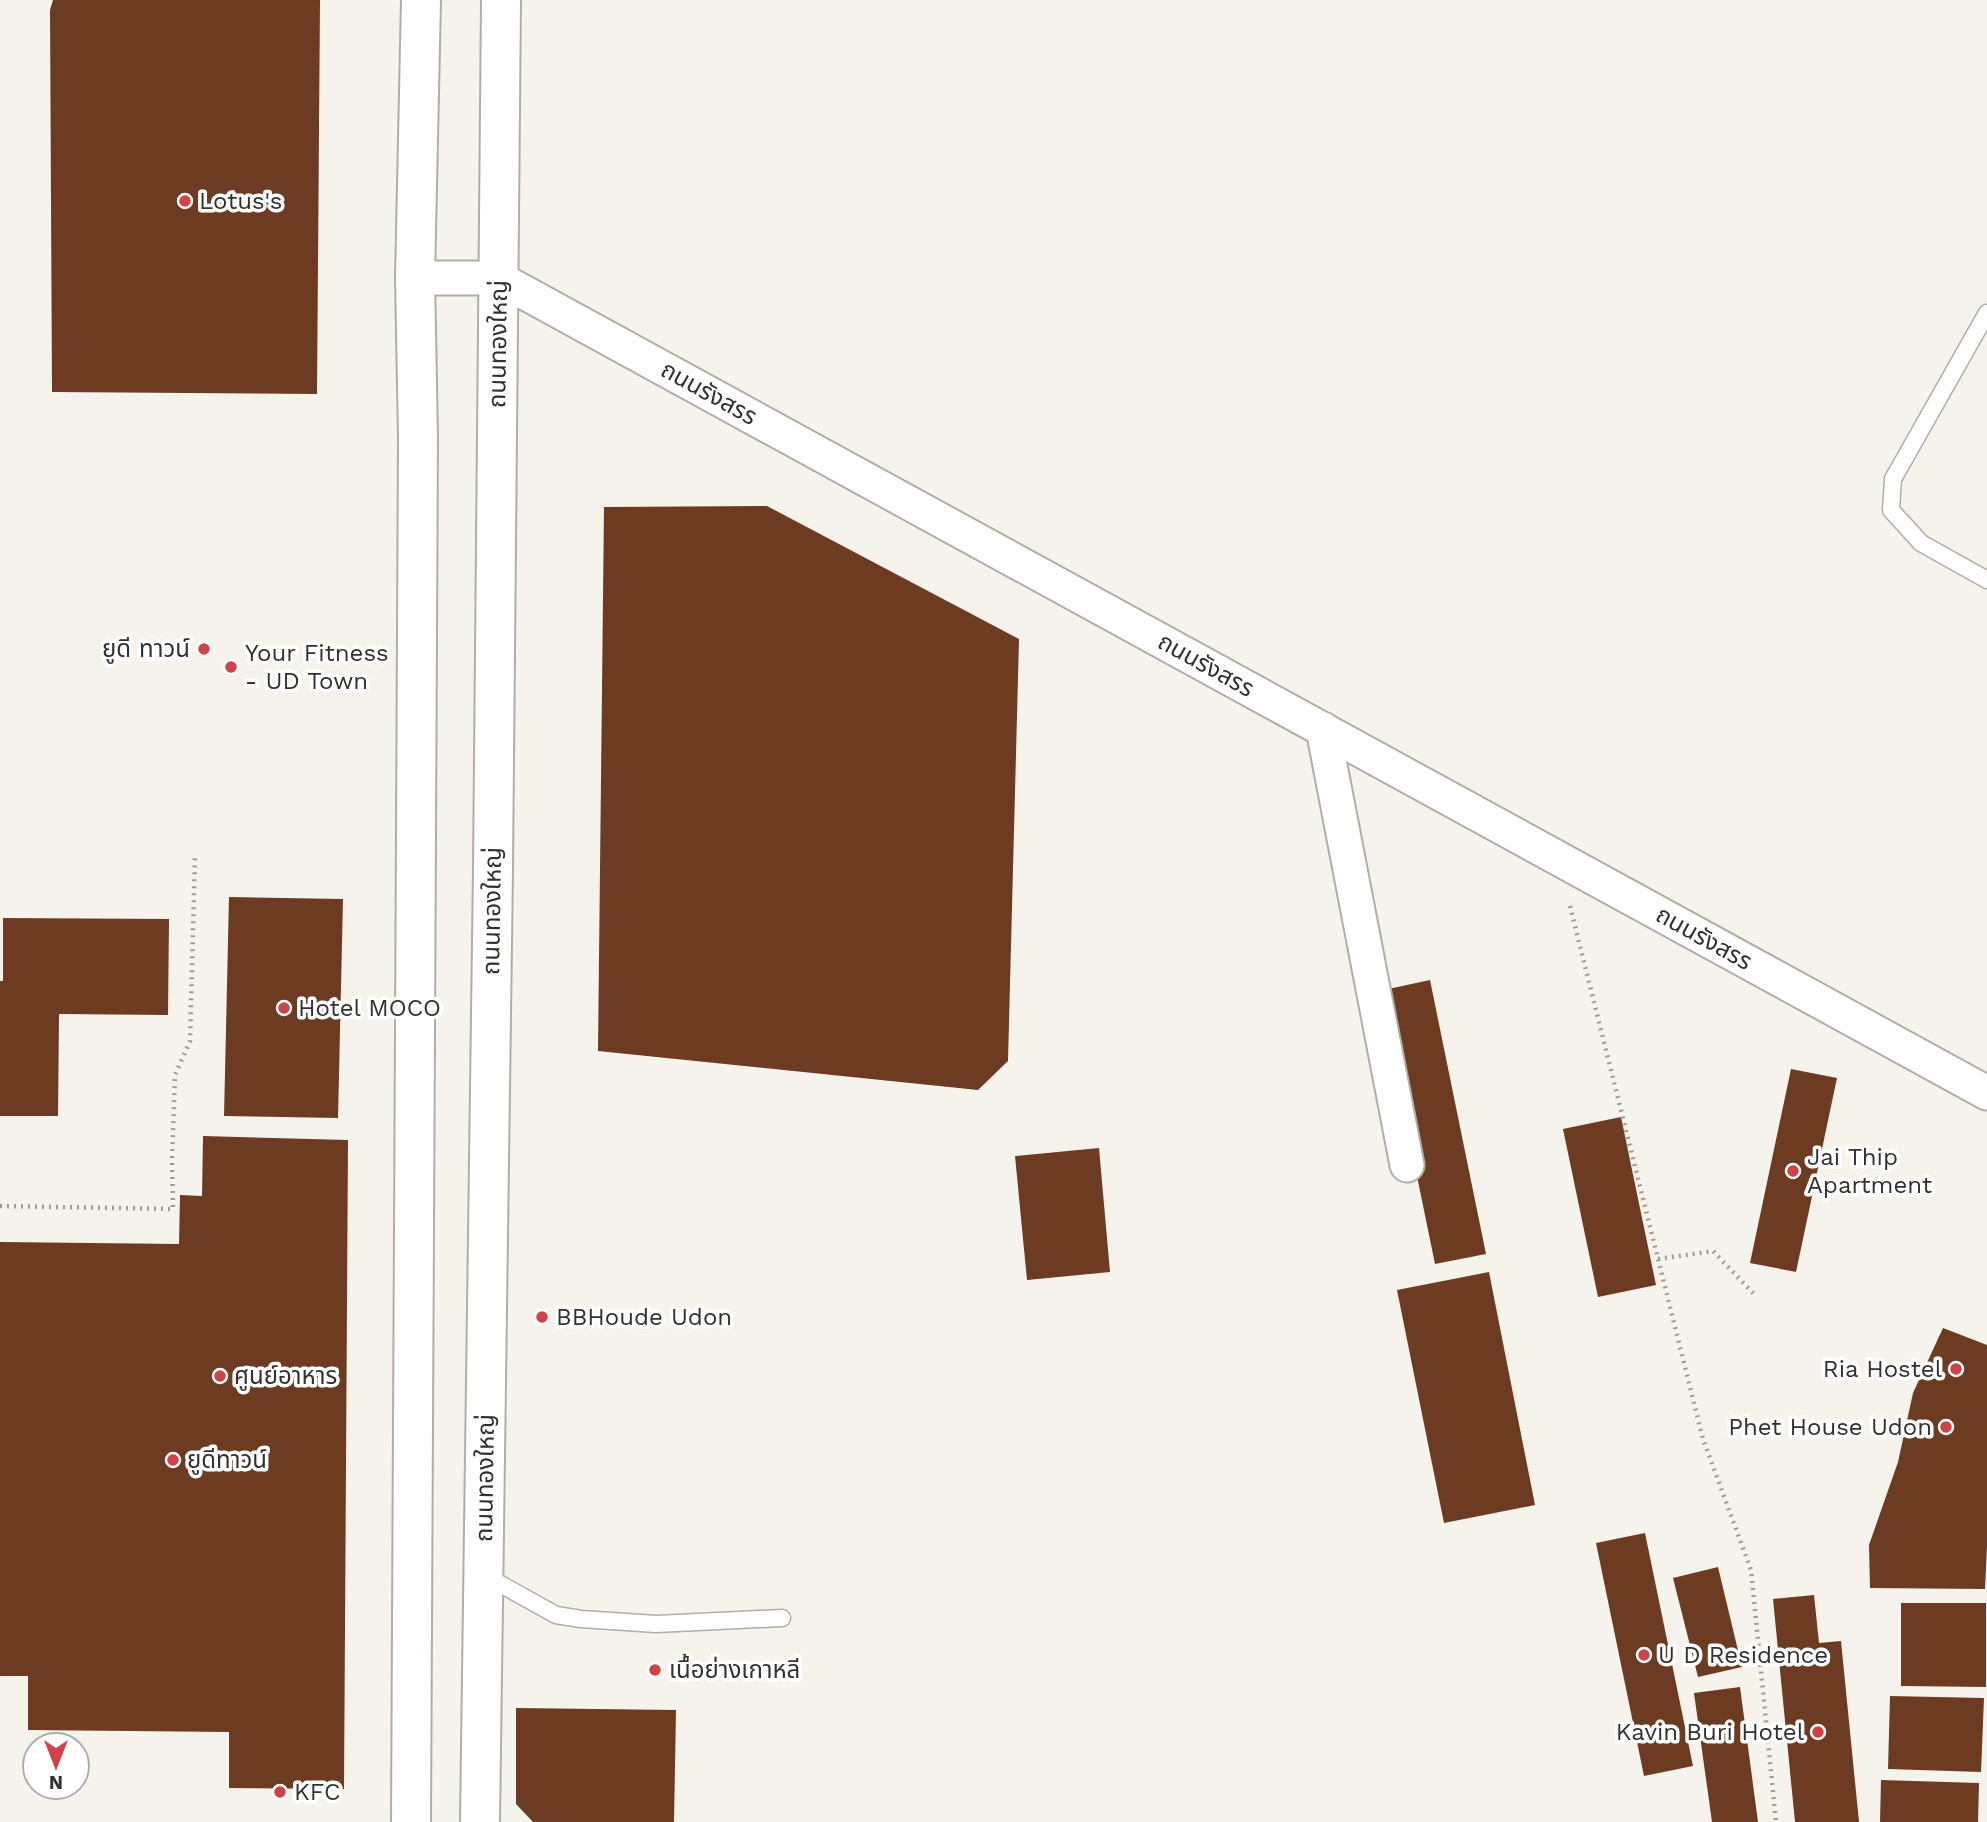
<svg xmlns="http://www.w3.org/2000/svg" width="1987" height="1822" viewBox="0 0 1987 1822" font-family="'Work Sans','Noto Sans Thai',sans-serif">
	<rect width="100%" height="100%" fill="#f6f3ed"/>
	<path fill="#6c3b21" d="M53 0H320L317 394 52 392 50 10Z
		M767 506 1019 639 1008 1061 978 1090 598 1051 604 507Z
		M229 897 343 899 338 1118 224 1116Z
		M3 918 169 919 168 1015 59 1014 58 1116H0V981H3Z
		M1430 980 1486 1254 1435 1264 1379 991Z
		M1791 1069 1837 1078 1796 1272 1750 1263Z
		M1621 1117 1656 1285 1598 1297 1563 1129Z
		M203 1136 348 1140 344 1789 229 1788V1732L28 1730V1676H0V1242L179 1244 180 1195 202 1196Z
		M1099 1148 1110 1272 1027 1280 1015 1156Z
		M1489 1272 1535 1505 1444 1523 1397 1290Z
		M1943 1328 1987 1345V1546L1985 1589 1870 1588 1869 1545 1898 1462 1913 1393Z
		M1645 1533 1693 1766 1644 1776 1596 1543Z
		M1718 1567 1742 1667 1698 1677 1673 1578Z
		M1814 1595 1819 1643 1841 1641 1859 1822H1795L1773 1599Z
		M1901 1603H1986V1687L1901 1686Z
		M1740 1687 1758 1822H1712L1694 1693Z
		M1890 1696 1984 1698 1981 1772 1888 1769Z
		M516 1708 676 1710 674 1822H533L516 1804Z
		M1881 1780 1979 1783 1978 1822H1880Z"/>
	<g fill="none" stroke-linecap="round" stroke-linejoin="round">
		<defs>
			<path id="lane" d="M1987 313 1893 479 1891 510 1921 543 1987 580
				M486 1576 556 1615 581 1619 656 1624 782 1618"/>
			<path id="street" d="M415 278H498L1987 1093
				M1323 729 1407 1165"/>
			<path id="secondary" d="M411 1822 418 438 415 278 421 0
				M480 1822 493 869 501 0"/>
		</defs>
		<use href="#lane" stroke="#b1ada8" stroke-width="19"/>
		<use href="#street" stroke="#b1ada8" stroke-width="37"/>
		<use href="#secondary" stroke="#b1ada8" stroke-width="42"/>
		<path stroke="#9f9d99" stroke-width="4.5" stroke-dasharray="2 5" stroke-linecap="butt" d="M1570 906 1703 1439 1751 1570 1776 1822
			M0 1206 173 1209 172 1161 175 1075 190 1041 195 857
			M1658 1259 1713 1251 1754 1294"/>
		<use href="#lane" stroke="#fff" stroke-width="16"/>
		<use href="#street" stroke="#fff" stroke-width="33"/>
		<use href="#secondary" stroke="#fff" stroke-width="38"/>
	</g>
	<g fill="#d14248" stroke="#fff" stroke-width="2.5">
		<circle cx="185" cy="201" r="7"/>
		<circle cx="204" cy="649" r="7"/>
		<circle cx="231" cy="667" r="7"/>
		<circle cx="284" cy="1008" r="7"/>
		<circle cx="1793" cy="1171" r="7"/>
		<circle cx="542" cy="1317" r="7"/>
		<circle cx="1956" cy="1369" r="7"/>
		<circle cx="220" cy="1376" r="7"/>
		<circle cx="1946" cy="1427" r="7"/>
		<circle cx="173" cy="1460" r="7"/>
		<circle cx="1644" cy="1655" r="7"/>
		<circle cx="655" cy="1670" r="7"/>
		<circle cx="1818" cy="1732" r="7"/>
		<circle cx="280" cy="1792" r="7"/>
	</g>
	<g text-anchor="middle" stroke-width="7" stroke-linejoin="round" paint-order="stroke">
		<g font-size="24" fill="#33312f" stroke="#fff" text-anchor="start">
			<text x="199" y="209">Lotus's</text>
			<text x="190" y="657" text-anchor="end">ยูดี ทาวน์</text>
			<text x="245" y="661">Your Fitness<tspan x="245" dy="28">- UD Town</tspan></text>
			<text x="298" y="1016">Hotel MOCO</text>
			<text x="1807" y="1165">Jai Thip<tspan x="1807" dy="28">Apartment</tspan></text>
			<text x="556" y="1325">BBHoude Udon</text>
			<text x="1942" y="1377" text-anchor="end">Ria Hostel</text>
			<text x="234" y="1384">ศูนย์อาหาร</text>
			<text x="1932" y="1435" text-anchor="end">Phet House Udon</text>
			<text x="187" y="1468">ยูดีทาวน์</text>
			<text x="1658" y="1663">U D Residence</text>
			<text x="669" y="1678">เนื้อย่างเกาหลี</text>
			<text x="1804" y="1740" text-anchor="end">Kavin Buri Hotel</text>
			<text x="294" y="1800">KFC</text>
		</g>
		<g font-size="24" fill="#33312f" stroke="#fff">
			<text transform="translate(498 344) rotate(-89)" y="8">ถนนทองใหญ่</text>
			<text transform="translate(709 393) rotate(29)" y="8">ถนนรังสรร</text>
			<text transform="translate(1206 665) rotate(29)" y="8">ถนนรังสรร</text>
			<text transform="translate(492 911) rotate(-89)" y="8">ถนนทองใหญ่</text>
			<text transform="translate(1704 938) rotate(29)" y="8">ถนนรังสรร</text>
			<text transform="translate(485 1478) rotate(-89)" y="8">ถนนทองใหญ่</text>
		</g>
	</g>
	<g transform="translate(56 1766) rotate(180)"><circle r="33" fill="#ffffff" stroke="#adadac" stroke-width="2"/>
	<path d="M0-5L12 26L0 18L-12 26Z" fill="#d14248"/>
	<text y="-10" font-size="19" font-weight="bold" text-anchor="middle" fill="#33312f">N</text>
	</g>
</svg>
